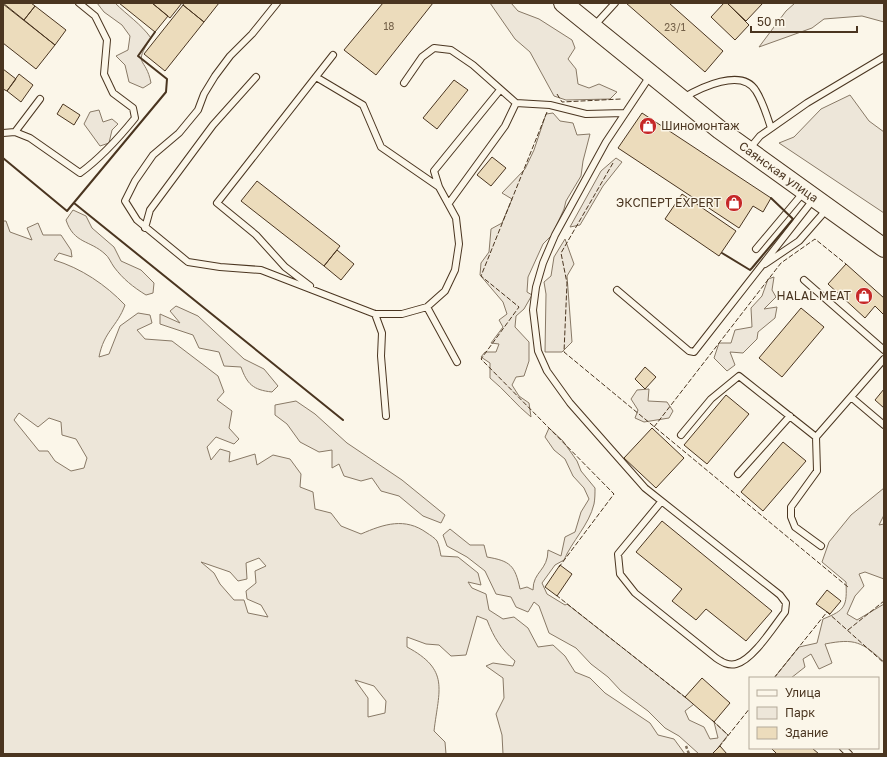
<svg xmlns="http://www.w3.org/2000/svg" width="887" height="757" viewBox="0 0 887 757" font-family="'Golos Text',sans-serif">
	<rect width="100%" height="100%" fill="#fbf6e9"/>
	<path fill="#ede6d9" stroke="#887966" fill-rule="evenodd" d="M97 3H115C127 15 141 24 151 38 132 67 146 56 151 83L143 88 129 82 125 65 116 56 128 50 130 36 122 25 104 12Z
		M490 3H511L518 11 539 19 572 40 575 48 568 59 576 69 578 84 589 88 599 84 617 92 610 99 566 100 554 96 530 52 515 39Z
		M795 3H884V22L862 16 824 19 812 28 759 47 786 11Z
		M850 95 869 121 884 132V213L779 143 794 137 821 109Z
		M99 110 103 122 112 119 118 124 112 130 109 143 100 146 84 124 90 112Z
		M553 113 560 121 573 123 577 135 590 134 583 161 581 176 566 201 564 209 552 235 543 244 528 277 527 292 532 295 524 309 516 316 515 327 529 342V361L524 376 516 377 512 385 519 396 529 403 531 417C516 405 505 390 490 378V363L481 357 485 352H496L499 344 491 343 503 327 499 320 507 314 503 302 480 275 481 263 489 252 491 229 502 223 512 199 502 193 525 169 534 150 546 114Z
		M616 158 622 162 603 186 580 225 570 227 601 171Z
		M73 210 86 216 92 228 114 247 121 261 141 270 154 283 153 293 146 295C133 287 123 279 114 267 111 263 109 257 105 254 90 240 74 244 66 220Z
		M3 221H6L10 232 32 240 27 228 38 223 43 235H61L71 250 72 257 59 253 54 260C81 268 106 285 125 305 117 327 104 331 99 357L109 354 120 326 138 313 150 315 152 323 137 330 145 339 172 341 218 376 224 392 217 400 232 411 229 428 239 439 234 444 216 437 207 447 211 460 220 449 230 452 229 462 255 454 257 465 273 455 290 459 301 474 300 487 313 492 315 509 331 513 341 526 361 534C384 524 405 517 427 533 430 535 435 538 437 541 439 545 440 551 441 556L458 557 478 573 481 585 468 582 472 588 486 594 489 610 503 619 514 617 528 628 538 647 553 645 565 656 575 672 590 678 605 693 650 723 658 735 674 739 685 754H503L502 735 496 714 504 698 503 678 486 666 493 663 513 666 515 661C501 649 494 638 487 620L477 616 466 655 451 656 439 645 426 644 407 637V647C450 670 439 689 434 731L445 742 446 754H3ZM19 413 38 427 49 418 61 422 62 435 76 439 87 458 84 468 71 471 55 461 48 451H39L14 420ZM259 558 266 566 255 571 256 583 246 591 247 599 261 605 268 617 248 613 244 600H234L220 584 214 573 201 562 230 572 238 581 247 579 246 563ZM355 680 374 686 386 701 385 713 368 717V698Z
		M565 239 574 264 567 276 572 342 562 352H545L546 294 544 282 551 276 554 257Z
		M774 277 772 290 776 297 764 309 777 307 775 318 758 332 757 339 743 353 730 352 735 365 727 371 714 358 719 343H731L735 330 752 327 751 308 762 296 768 279Z
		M176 306 198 316 244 359 264 369 278 386 272 392C253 390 247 384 241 367L224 366 219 352 199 348 193 335 160 324V314L180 323 170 311Z
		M649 389 648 401 667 402 673 411 669 418 644 422 635 418 638 410 631 399 637 390Z
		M296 401 315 414 347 443 402 480 445 515 441 523 423 516 399 496 381 491 372 478 361 481 344 476 339 464 332 468V450L319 452 300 442 287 424 275 415V405Z
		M549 428 563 441 577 461 581 471 595 488C595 493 595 499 594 504 589 525 572 541 564 560L555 565 542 583 547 594 565 605 567 604 694 704 685 711 689 720 704 727 710 739 718 738 714 722 728 735 713 754H699L679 736 665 728 648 711 621 691 608 677 591 664 576 648 549 633 539 606 534 602 528 612 516 607 511 597 496 594 485 571 467 557 447 546 443 535 450 529 470 545H484L487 557C510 561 515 565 520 589L527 587 533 590C533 571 548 571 548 550L561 556 565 537 575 532 581 512 589 499 584 488 573 476 565 459 554 450 545 437Z
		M884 488V515L879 525 884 524V579L865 572 859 574 864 586 855 596 847 614 857 620 884 604V662C862 642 855 638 825 644L832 663 819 669 811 654 803 659 805 667 791 678H774L799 647 817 643 823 619C846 610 847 606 846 582L822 562 829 542 851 515Z"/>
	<path fill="#ecdcbc" stroke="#4a3520" d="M3 3H31L35 6 24 20Z
		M119 3H152L168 16 155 32Z
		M152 3H182L170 18Z
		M184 3H219L204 22 183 5Z
		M383 3H433L376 75 344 50Z
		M626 3H669L723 51 705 72Z
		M724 3H727L749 25 735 40 711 17Z
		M727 3H763L746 21Z
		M3 4 55 45 36 69 3 43Z
		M183 5 204 22 165 71 144 54Z
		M35 6 66 30 55 45 24 20Z
		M3 69 16 79 7 91 3 89Z
		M19 74 33 85 21 102 7 91Z
		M454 80 468 90 437 129 423 118Z
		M63 104 80 115 74 125 57 114Z
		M642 113 771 198 763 212 753 206 739 228 618 148Z
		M492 157 506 168 491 186 477 175Z
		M257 181 340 246 324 266 241 201Z
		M682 194 736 231 719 256 665 219Z
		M337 250 354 264 341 280 324 266Z
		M846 264 884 298V315L875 306 865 318 828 284Z
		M801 308 824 327 782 377 759 358Z
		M645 367 656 377 645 389 635 379Z
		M884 389V408L875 400Z
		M726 395 749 414 707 464 684 445Z
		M652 428 684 458 656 488 624 458Z
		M783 442 806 461 763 511 741 492Z
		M662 521 772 611 746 641 706 609 696 620 672 601 682 589 636 552Z
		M560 565 572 574 557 596 545 587Z
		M827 590 841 601 830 614 816 604Z
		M702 678 730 703 714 722 685 697Z
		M720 746 727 754H712Z
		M771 748H812L819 754H777Z"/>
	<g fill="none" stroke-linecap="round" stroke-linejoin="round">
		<defs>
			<path id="lane" d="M277 3 252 34 230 56 215 76 204 94 198 110 179 133 153 155 135 181 125 201 137 220 188 262 220 267 261 270 375 314H402L427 307 445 291 455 270 459 244 456 218 439 187 434 171 500 90
				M594 26 615 3
				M650 76 606 142 555 235 543 263 536 287 533 310 538 351 547 371 570 403 645 488 780 595 786 603 785 612C774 626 753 660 736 664 728 666 722 662 716 658L635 593 620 574 618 554 661 502
				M316 77 363 105 381 147 439 187
				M404 83 422 57 434 48 451 50 473 65 516 103 550 105 586 114 624 113
				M683 98C700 88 742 67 756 91 763 102 767 116 771 128
				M15 132 40 99
				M3 133 15 132 30 138 80 173C102 157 118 139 135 118L133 108 113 93 104 74 107 40 95 16 79 3
				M750 148 760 136 807 103 884 57
				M449 203 505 126 516 103
				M145 228 150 210 213 125 256 77
				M756 249 803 193
				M765 264 799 241 827 209
				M804 280 884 350
				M310 286 285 267 256 235 217 203 333 55
				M617 290 689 351 694 352 813 200
				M427 307 457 362
				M375 314 382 333 381 356 386 416
				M851 397 884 425
				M681 435 711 399 739 376 816 437
				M738 474 790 416
				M821 546 795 527 791 517V507L817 471 816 437 884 359
				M843 748 849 754"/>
			<g id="secondary">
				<path id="s1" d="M563 3 720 130 884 248"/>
			</g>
		</defs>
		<use href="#lane" stroke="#4a3520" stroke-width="8"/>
		<use href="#secondary" stroke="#4a3520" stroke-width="20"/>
		<path stroke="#7f6f5c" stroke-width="2.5" stroke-dasharray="3 2" stroke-linecap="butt" d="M686 746 689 754"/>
		<use href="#lane" stroke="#fbf6e9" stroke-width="6"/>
		<use href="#secondary" stroke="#fbf6e9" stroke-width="18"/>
		<path stroke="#4a3520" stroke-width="1" stroke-dasharray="5 2" stroke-linecap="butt" d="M557 94 562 102 621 99
			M547 112 481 276 519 307 481 359 614 494 559 567
			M613 163 561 253 567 283 564 352 848 587
			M654 427 781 263 815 239 846 264
			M556 595 686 698
			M848 630 884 601
			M774 678 827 612 884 663
			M712 720 728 735
			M719 747 750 708"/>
		<path stroke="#4a3520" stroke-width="2" d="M3 158 67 211 166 92 167 79 138 56 155 32
			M74 203 343 420
			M722 253 750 270 752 268 793 219 771 198"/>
	</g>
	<defs>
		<symbol id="shop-disc" viewBox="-11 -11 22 22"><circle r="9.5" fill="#c62828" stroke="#fbf6e9"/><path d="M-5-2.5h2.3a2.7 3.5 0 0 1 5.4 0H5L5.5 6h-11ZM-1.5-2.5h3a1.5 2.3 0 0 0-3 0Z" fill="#fff"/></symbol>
	</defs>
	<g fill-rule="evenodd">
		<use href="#shop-disc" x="638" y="116" width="20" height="20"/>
		<use href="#shop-disc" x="724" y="193" width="20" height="20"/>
		<use href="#shop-disc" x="854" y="286" width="20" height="20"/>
	</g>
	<g text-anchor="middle" stroke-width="3" stroke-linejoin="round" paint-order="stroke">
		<g font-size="10" fill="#725f47">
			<text x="389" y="30">18</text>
			<text x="675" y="31">23/1</text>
		</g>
		<g font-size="12" fill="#4a3520" stroke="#fbf6e9" text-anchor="end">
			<text x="661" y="130" text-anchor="start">Шиномонтаж</text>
			<text x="721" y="207">ЭКСПЕРТ EXPERT</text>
			<text x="851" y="300">HALAL MEAT</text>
		</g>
		<g font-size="12" fill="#4a3520" stroke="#fbf6e9">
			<text dy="4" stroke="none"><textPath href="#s1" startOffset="274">Саянская улица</textPath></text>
		</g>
	</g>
	<rect width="887" height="757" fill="none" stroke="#4a3520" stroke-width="8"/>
	<rect x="749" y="677" width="130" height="72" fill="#fbf6e9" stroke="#b4a999"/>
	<rect x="757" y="690" width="20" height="6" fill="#fbf6e9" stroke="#b4a999"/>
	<text x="785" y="697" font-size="12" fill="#4a3520">Улица</text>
	<rect x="757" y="707" width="20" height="12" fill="#ede6d9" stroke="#b4a999"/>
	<text x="785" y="717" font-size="12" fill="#4a3520">Парк</text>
	<rect x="757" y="727" width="20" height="12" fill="#ecdcbc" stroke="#b4a999"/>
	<text x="785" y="737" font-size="12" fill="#4a3520">Здание</text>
	<path d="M751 26v6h106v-6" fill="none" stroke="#4a3520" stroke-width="2"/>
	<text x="757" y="26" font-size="12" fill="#4a3520" stroke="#fbf6e9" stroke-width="3" paint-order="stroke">50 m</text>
</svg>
